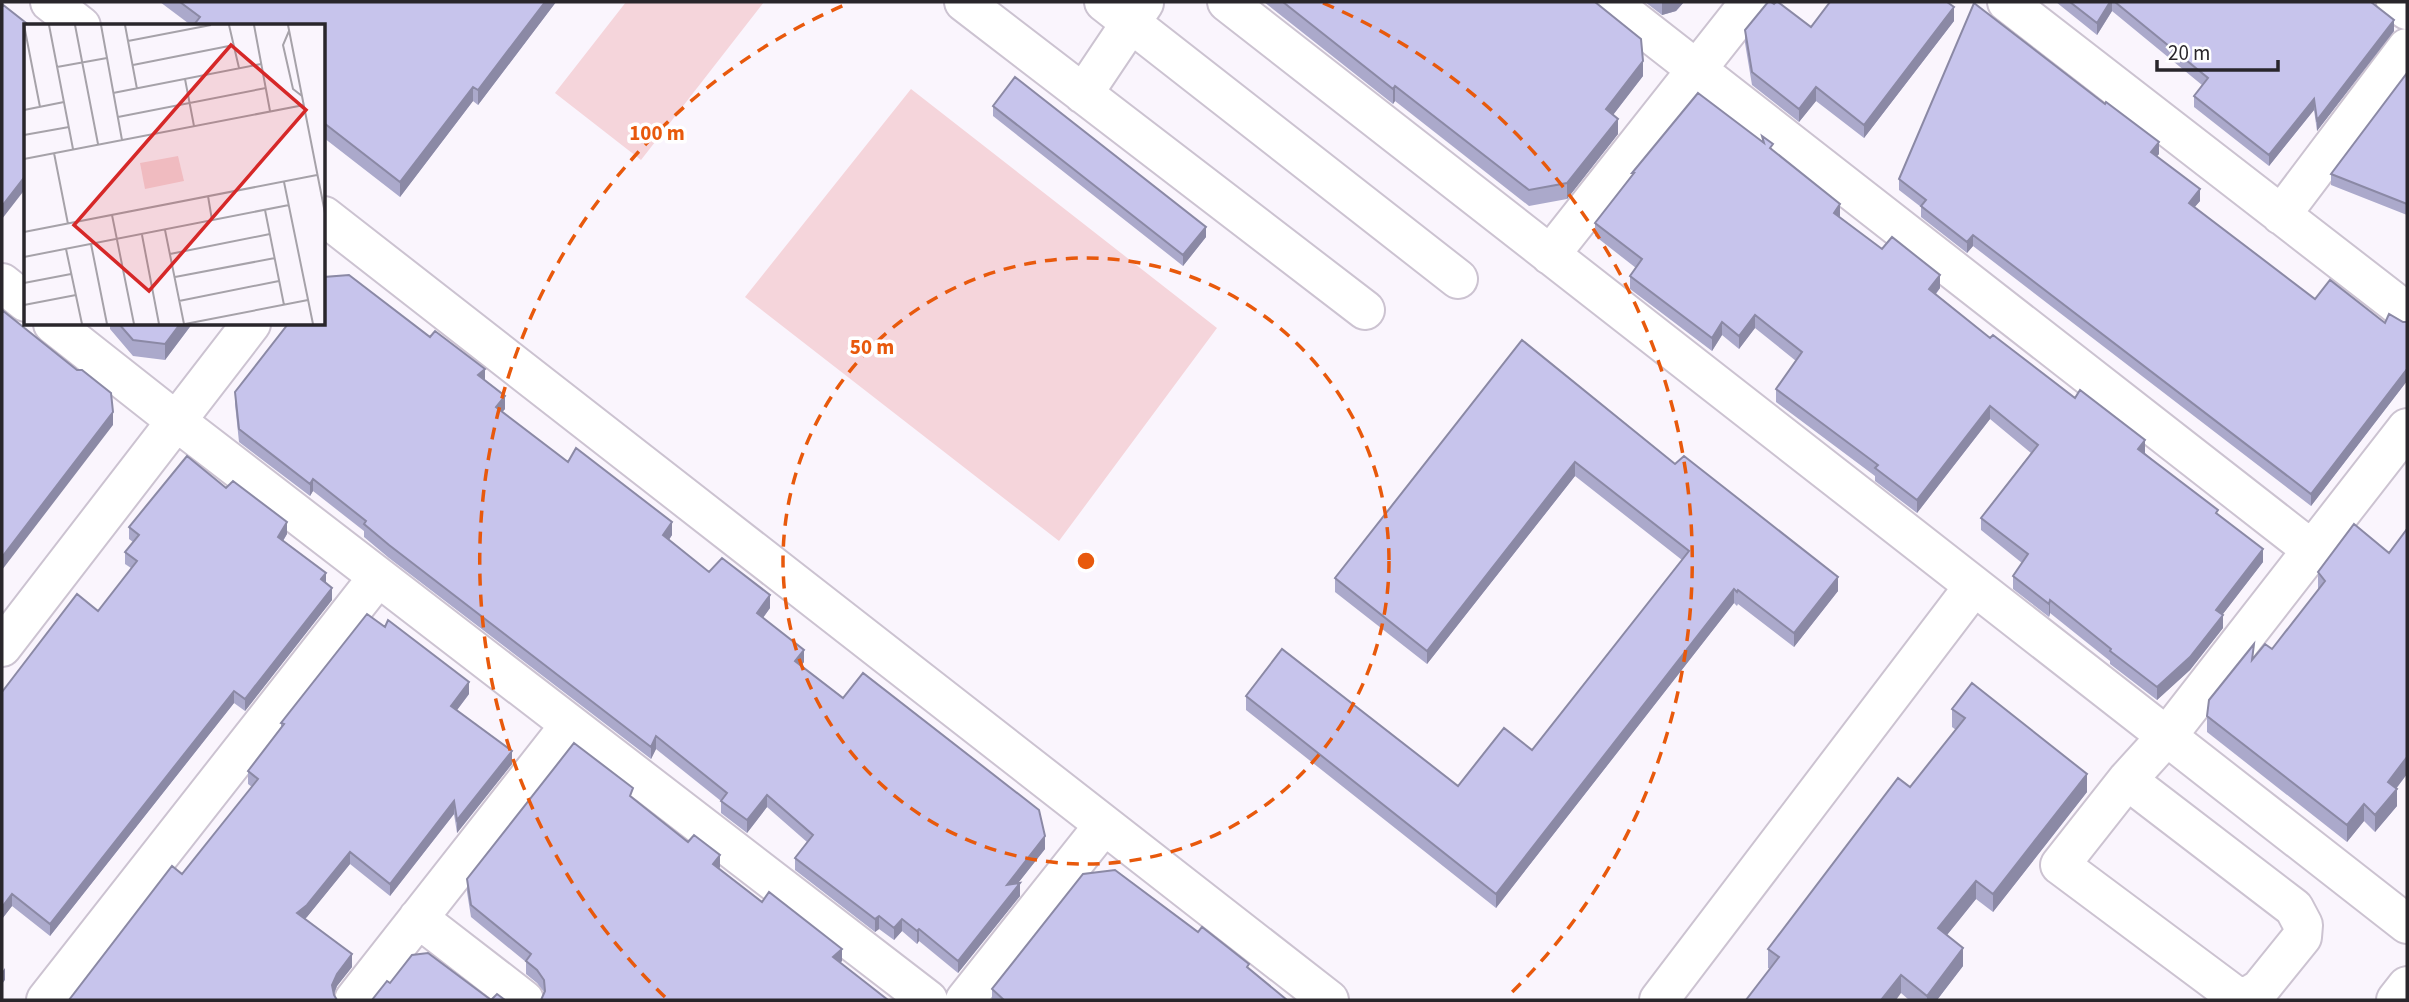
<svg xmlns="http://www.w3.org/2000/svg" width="2409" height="1002" viewBox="0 0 2409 1002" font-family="'Source Sans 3',sans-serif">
	<rect width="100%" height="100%" fill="#faf5fd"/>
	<path fill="#f5d5db" d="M626 2H764L641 160 555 93Z
		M911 89 1217 328 1059 541 745 297Z"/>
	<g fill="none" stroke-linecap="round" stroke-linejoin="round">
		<defs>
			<path id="minor" d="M50 2 81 26
				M964 2 1365 310
				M1104 2 1458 279
				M1227 2 2407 924
				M1610 2 2312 550
				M2007 2 2407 312
				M2396 2 2407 10
				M1083 94 1144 3
				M2281 215 2407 48
				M324 216 1329 1000
				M1550 255 1750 2
				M2 283 26 302
				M53 324 176 421 928 1000
				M2 647 251 324
				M2127 780 2060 865 2237 997 2250 995 2260 989 2302 937 2303 925 2294 908 2127 780 2167 736 2407 428
				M418 918 524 1000
				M46 1000 378 577
				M354 1000 570 725
				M965 1000 1104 825
				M1659 1000 1974 586
				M2396 1000 2407 986"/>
		</defs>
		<use href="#minor" stroke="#ccc3d1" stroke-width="42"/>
		<use href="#minor" stroke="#fff" stroke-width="38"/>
	</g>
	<path fill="#aba9cb" d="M160 2H556L478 105 473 101 400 197 324 138V26H192Z
		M1264 2H1595L1643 76 1613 115 1618 134 1567 199 1529 206 1395 101 1393 104Z
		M1645 2H1684L1676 11 1662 15Z
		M2056 2H2371L2394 31 2317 131 2314 110 2269 166 2194 107V96L2202 85 2112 11 2097 35Z
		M1774 4 1811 27 1954 21 1864 138 1816 101 1799 122 1752 85 1745 43V30Z
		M2407 73V215L2331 185V174Z
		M993 106 1206 237 1183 266 993 116Z
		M1762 136 1773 150 1840 217 1882 249 1940 288 1936 294 1990 338 2145 453 2218 515 2263 562 2222 615 2223 628 2190 670 2157 700 2110 664V661L2050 613 2049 617 2013 589V576L2022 563 1981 530V518L2031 453 1990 419 1917 513 1875 481V476L1776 402V389L1796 361 1755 328 1739 349 1722 335 1712 351 1630 289V276L1636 268 1595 236V223L1632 175V173L1762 142Z
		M2159 154 2157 156 2200 201 2194 207 2315 299 2385 323 2407 322V381L2311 506 1973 246 1967 253 1921 217V207L1899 190V179Z
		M110 324H192L165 360 133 356 110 329Z
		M430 337 485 380 505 409 502 412 568 462 672 535 669 540 709 572 770 608 763 618 804 662 801 666 1045 849 1018 883 1020 896 958 973 919 941 917 944 902 931 894 940 879 929 875 932 795 870V858L807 842 767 807 747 833 721 813V801L656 749 651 759 389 558 364 537V531L313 491 310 496 239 442 235 404V392Z
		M1522 340 1675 464 1838 591 1794 647 1738 604 1737 606 1734 603 1496 908 1246 710V696L1458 786 1532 750 1682 560 1575 476 1427 664 1335 592V578Z
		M2407 485V505L2406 504V487Z
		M226 488 287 534 283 541 326 583 332 600 245 711 234 703 50 936 12 906 2 919 131 568 125 564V552L133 542 129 539V527Z
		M2407 529V774L2396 789 2397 806 2375 832 2364 821 2347 842 2207 732V716L2254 658 2272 649 2318 590V572L2389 553Z
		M469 694 457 710 512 764 457 833 454 814 390 896 350 864 305 919 352 967 337 986 334 995 182 874 252 787 248 784V771L281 727V723Z
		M1952 709 2087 792 1993 912 1976 899 1947 935 1963 966 1937 1000H1909L1901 993 1770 969 1768 968V949L1910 787 1956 730 1952 727Z
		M633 799 720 867 719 869 842 961 840 963 544 992 537 983 526 974V962L471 917 467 892V879Z
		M1249 969 1287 1000H992V989Z"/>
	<path fill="#8b89a5" d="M545 2H556L478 105V90Z
		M1662 2H1684L1676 11 1662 15Z
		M2110 2H2112V11L2097 35V23Z
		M1954 7V21L1864 138V125Z
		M2394 20V31L2317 131V120Z
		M1643 61V76L1606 124V109Z
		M1395 86V101L1393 104V89Z
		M473 87V101L400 197V182Z
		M1816 87V101L1799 122V109Z
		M2314 99V110L2269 166V155Z
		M1618 119V134L1567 199V183Z
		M2159 142V154L2151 163V152Z
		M26 175V188L2 219V206Z
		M2200 189V201L2189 214V203Z
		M1840 204V217L1834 213Z
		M1206 227V237L1183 266V255Z
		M1973 235V246L1967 253V242Z
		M1940 275V288L1929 302V289Z
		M1755 315V328L1739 349V336Z
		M1722 322V335L1712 351V338Z
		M180 324H192L165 360V344Z
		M485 369V381L478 375Z
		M2407 369V381L2311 506V494Z
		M505 396V409L496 419V407Z
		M1990 406V419L1917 513V500Z
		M113 412V425L2 570V557Z
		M2145 440V453L2138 462V449Z
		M1575 462V476L1427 664V651Z
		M313 479V491L310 496V484Z
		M287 522V534L278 549V537Z
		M672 522V535L663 548V535Z
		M2263 549V562L2216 623V610Z
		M326 573V585L321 579Z
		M1838 577V591L1794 647V633Z
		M332 588V600L245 711V699Z
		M1734 589V603L1496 908V894Z
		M770 595V608L757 626V613Z
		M2050 600V613L2049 617V604Z
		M2223 615V628L2190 670 2157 700V687Z
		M804 650V662L795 673V661Z
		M469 682V694L451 718V706Z
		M234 691V703L50 936V924Z
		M656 736V749L651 759V747Z
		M512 751V764L457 833V820Z
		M2407 757V774L2388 799V782Z
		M2087 774V792L1993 912V894Z
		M2397 789V806L2375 832V815Z
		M767 795V807L747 833V820Z
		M454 801V814L390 896V884Z
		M2364 804V821L2347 842V825Z
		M1045 836V849L1007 897V885Z
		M350 852V864L307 917 297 926V913Z
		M720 855V867L713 876V864Z
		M1976 881V899L1938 946V928Z
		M1020 883V896L958 973V961Z
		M12 894V906L2 919V907Z
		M879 916V929L875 932V919Z
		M902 919V931L894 940V928Z
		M919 929V941L917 944V931Z
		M1963 948V966L1937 1000H1927V996Z
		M842 949V961L833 969V957Z
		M352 954V967L337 986 332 998V985L337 974Z
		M5 968V980L2 984V972Z
		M1901 975V993L1896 1000H1881Z"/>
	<path fill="#c7c4ec" stroke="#8b89a5" stroke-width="2" d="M180 2H545L478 90 473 87 400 182 324 123V26H193L200 17Z
		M1283 2H1595L1641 39 1643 61 1606 109 1618 119 1567 183 1529 190 1395 86 1393 89Z
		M1768 2H1771L1774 4 1776 2H1778L1811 27 1830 2H1947L1954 7 1864 125 1816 87 1799 109 1752 72 1745 30Z
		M2070 2H2110L2097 23Z
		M2115 2H2371L2394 20 2317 120 2314 99 2269 155 2194 96 2208 78Z
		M1974 3 2105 104 2106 102 2159 142 2151 152 2200 189 2189 203 2315 299 2330 280 2385 323 2389 314 2403 322H2407V369L2311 494 1973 235 1967 242 1921 206 1926 200 1899 179Z
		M2 4 30 26H26V175L2 206Z
		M2407 73V204L2331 174Z
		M1015 77 1206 227 1183 255 993 106Z
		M1698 93 1764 143 1762 136 1773 144 1770 148 1840 204 1834 213 1882 249 1892 237 1940 275 1929 289 1990 338 1993 335 2075 398 2080 390 2145 440 2138 449 2218 510 2216 513 2263 549 2216 610 2223 615 2190 657 2157 687 2110 651 2111 649 2050 600 2049 604 2013 576 2028 554 1981 518 2038 445 1990 406 1917 500 1875 468 1878 465 1776 389 1802 352 1755 315 1739 336 1722 322 1712 338 1630 276 1642 259 1595 223 1634 173H1632Z
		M349 275 430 337 435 331 485 369 478 375 505 396 496 407 568 462 576 448 672 522 663 535 709 572 722 558 770 595 757 613 804 650 795 661 843 698 863 673 1039 810 1045 836 1007 885 1020 883 958 961 919 929 917 931 902 919 894 928 879 916 875 919 795 858 813 835 767 795 747 820 721 801 727 793 656 736 651 747 389 545 364 524 366 521 313 479 310 484 239 429 235 392 288 324H324V277Z
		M2 310 77 370H82L111 393 113 412 2 557Z
		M119 324H180L165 344 133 340Z
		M1522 340 1675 464 1684 456 1838 577 1794 633 1738 590 1737 592 1734 589 1496 894 1246 696 1282 649 1458 786 1504 728 1532 750 1689 551 1575 462 1427 651 1335 578Z
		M187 456 226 488 233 481 287 522 278 537 326 573 321 579 332 588 245 699 234 691 50 924 12 894 2 907V692L77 594 98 611 137 561 125 552 139 535 129 527Z
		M2354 524 2389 553 2407 529V757L2388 782 2397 789 2375 815 2364 804 2347 825 2207 716 2209 700 2254 644 2252 660 2265 644 2272 649 2325 581 2318 572Z
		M367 614 385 627 388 620 469 682 451 706 512 751 457 820 454 801 390 884 350 852 307 905 297 913 352 954 337 974 332 985 334 995 337 1000H69L172 866 182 874 258 779 248 771 284 724 281 723Z
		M1972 683 2087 774 1993 894 1976 881 1938 928 1963 948 1927 996 1901 975 1881 1000H1746L1779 957 1768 949 1898 778 1910 787 1965 718 1952 709Z
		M574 743 633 788 630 796 688 842 694 835 720 855 713 864 762 902 769 892 842 949 833 957 888 1000H541L545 991 544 980 537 970 526 961 531 954 471 905 467 879Z
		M1115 870 1198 932 1202 927 1249 964 1247 967 1287 1000H1004L992 989 1083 874Z
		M428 953 491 1000H372L387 981 390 983 412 955Z
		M497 994 505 1000H491Z"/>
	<g fill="none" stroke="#e8590c" stroke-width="3.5" stroke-dasharray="12 9">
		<circle cx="1086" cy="561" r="303"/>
		<path d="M665 997A606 606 0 0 1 849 3M1323 3A606 606 0 0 1 1507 997"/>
	</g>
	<g transform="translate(24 24)">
		<rect width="301" height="301" fill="#faf5fd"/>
		<path d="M154 132 160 157 121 165 116 139Z" fill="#f5d5db"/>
		<path fill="none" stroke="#a6a2a9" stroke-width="2" d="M0 1 16 83M25 1 49 125M51 1 74 120M77 1 98 116M101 1 113 65M205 1 215 44M230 1 246 87M264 1 301 189M265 7 259 21 269 65 278 72M104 17 187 1M109 41 210 21M33 43 83 34M161 55 170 102M89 69 237 40M0 86 40 78M94 93 242 64M0 111 45 103M30 129 44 200M0 135 280 81M260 158 289 300M184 172 188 196M241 186 260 281M88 191 110 300M141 206 160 300M0 208 293 151M118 211 135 300M67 220 83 300M42 225 58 300M146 230 246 210M0 233 265 181M151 253 251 234M0 259 47 250M155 277 255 257M0 281 52 271M161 300 284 276"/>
		<path fill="#d62828" fill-opacity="0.15" stroke="#d62828" stroke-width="3.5" d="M207 21 282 86 125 267 50 201Z"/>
		<rect width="301" height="301" fill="none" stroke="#29262b" stroke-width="3.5"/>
	</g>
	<circle cx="1086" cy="561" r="10" fill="#e8590c" stroke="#fff" stroke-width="3.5"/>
	<g font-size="21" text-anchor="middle" font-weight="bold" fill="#e8590c" stroke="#fff" stroke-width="7" stroke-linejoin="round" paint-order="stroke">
		<text x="657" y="140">100 m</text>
		<text x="872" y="354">50 m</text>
	</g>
	<rect width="2409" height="1002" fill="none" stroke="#29262b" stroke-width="7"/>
	<path d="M2157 60v10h121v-10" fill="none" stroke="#29262b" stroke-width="3.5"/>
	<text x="2168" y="60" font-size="21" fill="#29262b" stroke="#ffffff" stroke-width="5" paint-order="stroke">20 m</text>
</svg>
